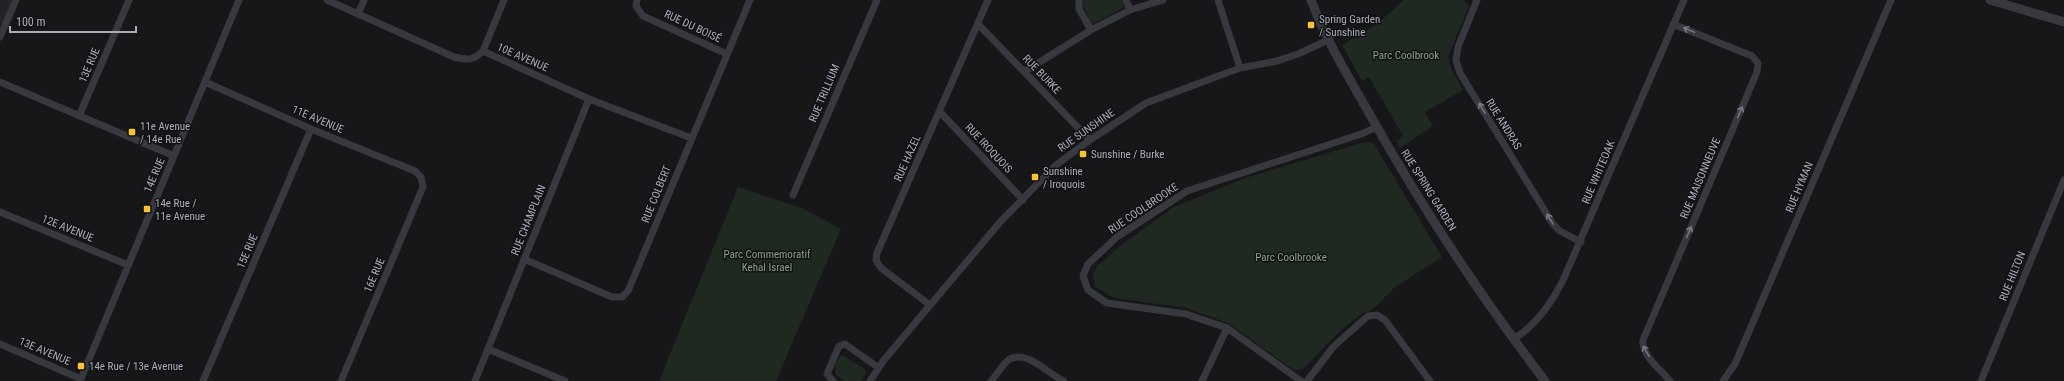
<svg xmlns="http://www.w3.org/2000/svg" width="2064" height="381" viewBox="0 0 2064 381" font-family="'Roboto Condensed',sans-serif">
	<rect width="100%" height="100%" fill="#171719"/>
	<path fill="#232326" d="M0 0H16L0 37Z"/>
	<path fill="#1f2821" d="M1083 0H1122L1125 7 1091 25 1084 8Z
		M1404 0H1464L1469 6 1448 57 1451 69 1463 90 1425 112 1433 126 1400 148 1396 141 1403 136 1369 77 1362 81 1342 45 1377 24Z
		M1370 142 1374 144 1442 257 1394 288 1372 310 1363 313 1342 329 1303 369 1294 370 1228 323 1186 308 1114 298 1095 287 1093 275 1097 266 1124 243 1174 207 1245 178 1361 143Z
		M738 187 802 208 841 229 776 381H659Z
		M842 355 865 369 866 373 861 381H844L835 374C835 368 836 359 842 355Z"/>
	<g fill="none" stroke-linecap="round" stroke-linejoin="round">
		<path stroke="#38393e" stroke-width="7" d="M327 0 454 57C467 60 473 61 483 51L504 0
			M637 0 636 6 643 16 727 54
			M1079 0V9L1091 30
			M1218 0 1240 68
			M1477 0 1458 47 1456 60 1460 73 1553 224 1560 231 1581 242
			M1130 10 1163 0
			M358 14 364 0
			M978 24 1090 140
			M0 37 16 0
			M483 51 589 99 691 138
			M1024 72 1091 30 1130 10 1126 0
			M0 82 174 156
			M205 82 311 129 415 171 421 177 423 187 341 381
			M940 112 1023 200
			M79 116 129 0
			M793 195 877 0
			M0 212 128 265
			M524 259 612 297H622L628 291 750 0
			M930 305 881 268 876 260 877 253 988 0
			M1514 339C1537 324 1552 303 1564 278L1684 0
			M0 344 81 379
			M488 349 565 381
			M80 381 239 0
			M203 381 311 129
			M475 381 589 99
			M833 381 827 374 839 346 845 344 879 368
			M870 381 884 360 1001 221 1056 165 1090 140 1146 103 1240 68 1277 61 1298 54 1328 40
			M991 381C997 375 1003 363 1010 359 1028 350 1049 375 1064 381
			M1202 381 1227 328
			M1301 381 1227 328 1186 314 1107 303 1088 290 1083 276 1088 264 1117 237 1187 191 1361 134 1377 127
			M1307 381 1334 346 1368 316 1377 315 1385 320 1430 381
			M1670 381C1661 370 1641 355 1643 340L1757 72 1758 63 1752 56 1673 24
			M1723 381 1735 364 1891 0
			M1981 381 2064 180"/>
		<path stroke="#38393e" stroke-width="9" d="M1311 0C1326 40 1348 76 1369 113 1421 206 1480 296 1545 381
			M1990 0 2064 22"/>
	</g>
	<defs><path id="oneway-shaft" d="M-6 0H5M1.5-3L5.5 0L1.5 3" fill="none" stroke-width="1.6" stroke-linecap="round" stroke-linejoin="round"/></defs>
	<g stroke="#767982">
		<use href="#oneway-shaft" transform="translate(1689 30) rotate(-158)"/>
		<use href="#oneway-shaft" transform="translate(1482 108) rotate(-122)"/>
		<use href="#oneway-shaft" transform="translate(1740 112) rotate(-67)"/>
		<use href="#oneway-shaft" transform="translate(1550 219) rotate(-122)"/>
		<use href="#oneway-shaft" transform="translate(1689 232) rotate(-67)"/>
		<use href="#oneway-shaft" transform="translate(1646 351) rotate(-120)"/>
	</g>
	<g fill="#f7c332" stroke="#121214" stroke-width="1.5">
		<rect x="1307" y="21" width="8" height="8" rx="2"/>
		<rect x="128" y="128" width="8" height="8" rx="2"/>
		<rect x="1079" y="150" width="8" height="8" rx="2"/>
		<rect x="1031" y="173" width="8" height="8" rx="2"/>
		<rect x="143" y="205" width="8" height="8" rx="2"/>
		<rect x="77" y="362" width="8" height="8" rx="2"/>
	</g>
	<g text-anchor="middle" stroke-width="3" stroke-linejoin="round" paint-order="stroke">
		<g font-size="11" fill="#a9adb9" stroke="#121214" text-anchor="start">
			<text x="1319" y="23">Spring Garden<tspan x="1319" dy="13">/ Sunshine</tspan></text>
			<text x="140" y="130">11e Avenue<tspan x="140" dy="13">/ 14e Rue</tspan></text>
			<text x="1091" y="158">Sunshine / Burke</text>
			<text x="1043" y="175">Sunshine<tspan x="1043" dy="13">/ Iroquois</tspan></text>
			<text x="155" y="207">14e Rue /<tspan x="155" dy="13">11e Avenue</tspan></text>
			<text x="89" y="370">14e Rue / 13e Avenue</text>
		</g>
		<g font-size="11" fill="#a9adb9" stroke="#121214">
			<text transform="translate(693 26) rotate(25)" y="4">RUE DU BOISÉ</text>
			<text transform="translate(523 57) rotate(24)" y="4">10E AVENUE</text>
			<text transform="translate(89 65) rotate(-67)" y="4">13E RUE</text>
			<text transform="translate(1042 74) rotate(46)" y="4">RUE BURKE</text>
			<text transform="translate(824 93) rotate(-67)" y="4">RUE TRILLIUM</text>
			<text transform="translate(318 119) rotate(23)" y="4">11E AVENUE</text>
			<text transform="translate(1504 124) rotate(58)" y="4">RUE ANDRAS</text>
			<text transform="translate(1086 130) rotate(-35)" y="4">RUE SUNSHINE</text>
			<text transform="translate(989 148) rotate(47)" y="4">RUE IROQUOIS</text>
			<text transform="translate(907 158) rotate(-66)" y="4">RUE HAZEL</text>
			<text transform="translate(1598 172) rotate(-67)" y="4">RUE WHITEOAK</text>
			<text transform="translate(154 175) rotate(-67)" y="4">14E RUE</text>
			<text transform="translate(1700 178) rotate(-67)" y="4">RUE MAISONNEUVE</text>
			<text transform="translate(1799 187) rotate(-67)" y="4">RUE HYMAN</text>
			<text transform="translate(1429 190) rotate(58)" y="4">RUE SPRING GARDEN</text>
			<text transform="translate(656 194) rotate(-68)" y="4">RUE COLBERT</text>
			<text transform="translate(1143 208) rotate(-34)" y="4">RUE COOLBROOKE</text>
			<text transform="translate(528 220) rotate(-68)" y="4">RUE CHAMPLAIN</text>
			<text transform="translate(68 228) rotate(22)" y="4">12E AVENUE</text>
			<text transform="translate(247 251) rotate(-67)" y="4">15E RUE</text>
			<text transform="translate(374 275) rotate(-67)" y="4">16E RUE</text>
			<text transform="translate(2012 276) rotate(-68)" y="4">RUE HILTON</text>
			<text transform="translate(45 351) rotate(23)" y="4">13E AVENUE</text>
		</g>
		<g font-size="11" fill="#80a585" stroke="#121214">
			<text x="1406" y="59">Parc Coolbrook</text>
			<text x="767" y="258">Parc Commemoratif<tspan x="767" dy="13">Kehal Israel</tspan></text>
			<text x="1291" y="261">Parc Coolbrooke</text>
		</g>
	</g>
	<path d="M10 26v6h126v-6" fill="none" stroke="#a9adb9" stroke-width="2"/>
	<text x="16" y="26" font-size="12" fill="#a9adb9" stroke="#121214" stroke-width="3" paint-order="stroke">100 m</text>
</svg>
